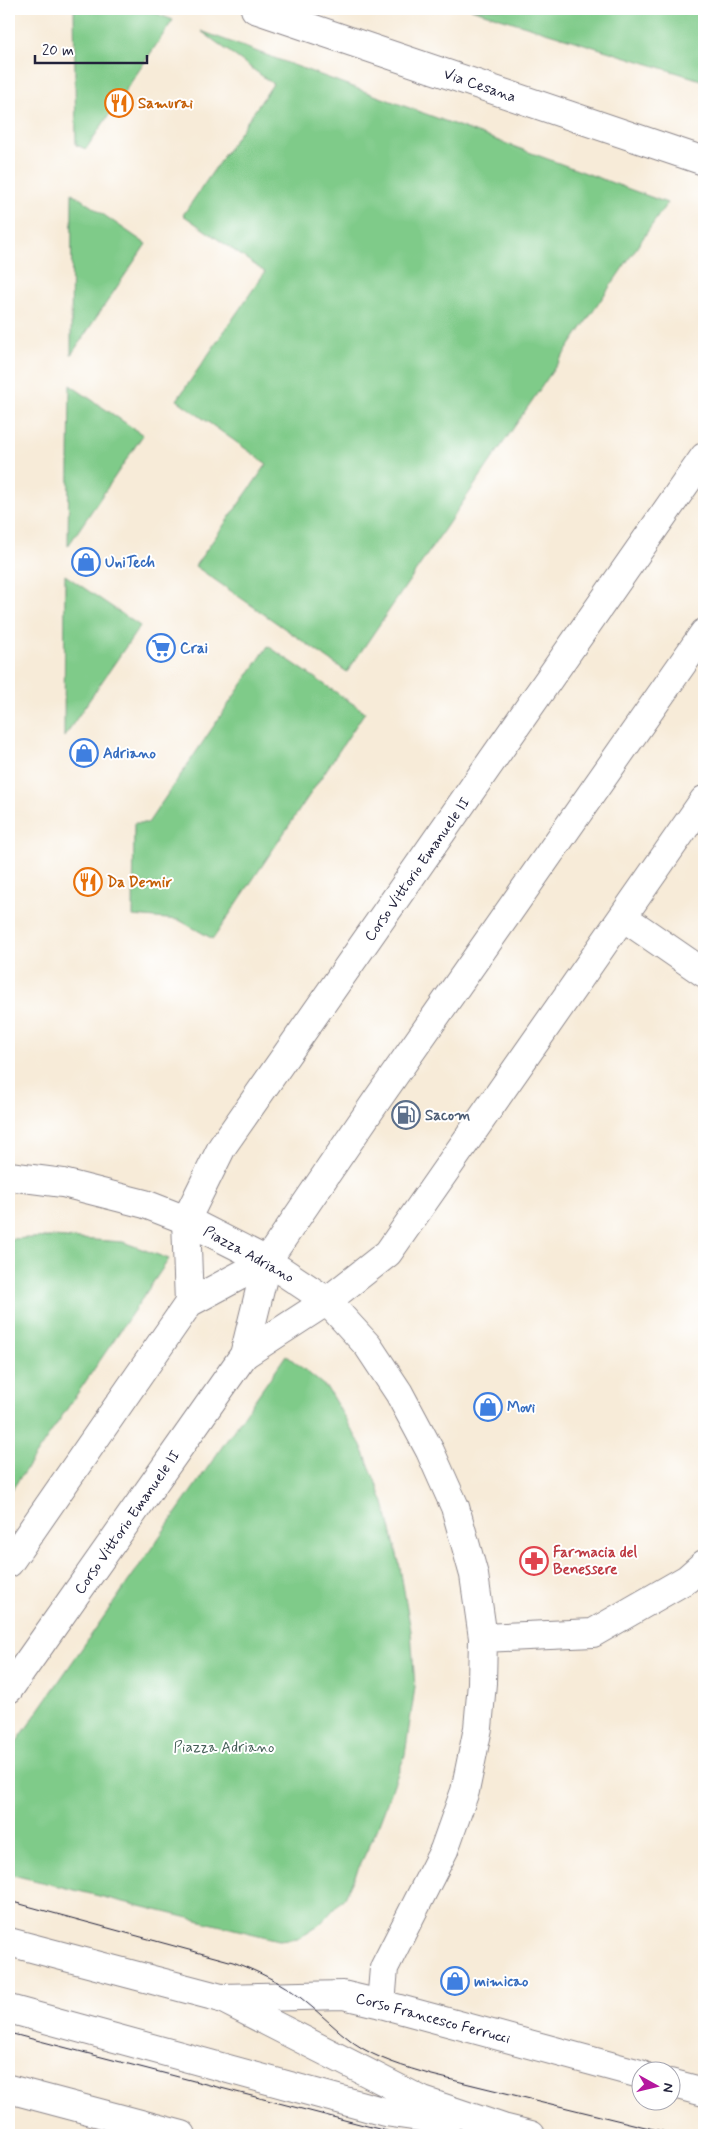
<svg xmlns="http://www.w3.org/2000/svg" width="713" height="2144" viewBox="0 0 713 2144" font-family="Mynerve,sans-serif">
	<rect width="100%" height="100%" fill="#fff"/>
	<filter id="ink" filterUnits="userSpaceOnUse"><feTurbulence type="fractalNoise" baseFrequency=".02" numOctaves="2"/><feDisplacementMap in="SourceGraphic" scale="10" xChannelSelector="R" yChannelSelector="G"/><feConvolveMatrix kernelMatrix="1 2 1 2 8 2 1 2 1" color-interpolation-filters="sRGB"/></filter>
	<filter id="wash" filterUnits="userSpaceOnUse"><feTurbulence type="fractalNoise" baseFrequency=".0096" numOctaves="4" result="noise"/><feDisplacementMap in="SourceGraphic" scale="20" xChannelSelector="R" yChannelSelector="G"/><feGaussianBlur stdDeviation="1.12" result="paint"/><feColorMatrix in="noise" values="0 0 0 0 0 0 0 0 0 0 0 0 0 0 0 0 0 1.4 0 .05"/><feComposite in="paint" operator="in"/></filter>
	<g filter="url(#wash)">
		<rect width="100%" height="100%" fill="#f7ebd8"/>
		<path fill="#7fcb89" stroke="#507662" d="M74 9H145L173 20 86 149 76 145Z
			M471 9H704V81Z
			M201 31 667 203 347 672 195 566 267 464 177 400 265 272 183 215 273 84Z
			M72 193 146 244 71 355Z
			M70 385 143 435 68 546Z
			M65 575 140 626 64 737Z
			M268 646 365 712 213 939 179 920 133 916 134 823H148Z
			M52 1237 123 1242 169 1259 9 1494V1239Z
			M286 1355 327 1388 361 1445 384 1503 399 1562 411 1631 415 1687 405 1755 377 1829 345 1897 320 1924 298 1938 279 1940 9 1874V1753Z"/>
	</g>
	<g filter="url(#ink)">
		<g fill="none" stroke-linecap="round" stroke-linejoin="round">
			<defs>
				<path id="street" d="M255 9 704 161
					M623 917 704 973
					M267 1261 327 1301 368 1346 399 1393 430 1451 455 1507 474 1575 483 1638 482 1683 478 1728 465 1791 444 1850 384 1968 381 2004
					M189 1303 186 1220 222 1147 704 457
					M244 1355 327 1301 388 1253 704 800
					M483 1638 593 1633 687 1579 704 1564
					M221 1998 343 1995 381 2004 640 2074
					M670 2083 704 2092
					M9 2089 182 2135"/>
				<path id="secondary" d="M9 1176 63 1183 145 1204 186 1220 267 1261
					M9 1942 221 1998 423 2101 503 2128 531 2135
					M9 2009 385 2112 447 2121"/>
				<path id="primary" d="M9 1563 189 1303 267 1261
					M9 1689 244 1355 267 1261 377 1100 704 633"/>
			</defs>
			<use href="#street" stroke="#8c868a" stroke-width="30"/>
			<use href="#secondary" stroke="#8c868a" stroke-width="30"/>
			<use href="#primary" stroke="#8c868a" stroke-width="30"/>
			<use href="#street" stroke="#fff" stroke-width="28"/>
			<use href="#secondary" stroke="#fff" stroke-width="28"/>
			<use href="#primary" stroke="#fff" stroke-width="28"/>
			<path stroke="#22223b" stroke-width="1" d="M9 1901 233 1962C257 1971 281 1982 301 1998 319 2012 335 2029 354 2043 377 2059 405 2067 432 2075L678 2135
				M9 2033 402 2135"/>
		</g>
	</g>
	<defs>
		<symbol id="restaurant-ring" viewBox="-11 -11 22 22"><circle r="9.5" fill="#fff" stroke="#e8710a" stroke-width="1.5"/><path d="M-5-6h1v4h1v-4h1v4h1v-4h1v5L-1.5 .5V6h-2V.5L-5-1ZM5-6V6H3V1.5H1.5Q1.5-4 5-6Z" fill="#e8710a"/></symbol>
		<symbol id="shop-ring" viewBox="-11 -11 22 22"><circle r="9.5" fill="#fff" stroke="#3f7fe0" stroke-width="1.5"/><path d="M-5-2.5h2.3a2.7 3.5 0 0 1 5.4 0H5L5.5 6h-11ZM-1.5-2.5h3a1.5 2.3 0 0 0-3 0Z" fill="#3f7fe0"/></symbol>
		<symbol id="supermarket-ring" viewBox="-11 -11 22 22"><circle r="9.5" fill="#fff" stroke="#3f7fe0" stroke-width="1.5"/><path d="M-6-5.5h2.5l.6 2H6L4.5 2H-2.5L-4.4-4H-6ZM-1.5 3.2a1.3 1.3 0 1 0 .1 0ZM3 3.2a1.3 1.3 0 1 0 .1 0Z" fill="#3f7fe0"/></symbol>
		<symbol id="fuel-ring" viewBox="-11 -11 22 22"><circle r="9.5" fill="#fff" stroke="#5c6f8a" stroke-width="1.5"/><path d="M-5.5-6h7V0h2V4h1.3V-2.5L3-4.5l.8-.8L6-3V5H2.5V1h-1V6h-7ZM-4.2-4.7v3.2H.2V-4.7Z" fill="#5c6f8a"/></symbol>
		<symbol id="pharmacy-ring" viewBox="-11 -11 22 22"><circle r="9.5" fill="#fff" stroke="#e0444e" stroke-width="1.5"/><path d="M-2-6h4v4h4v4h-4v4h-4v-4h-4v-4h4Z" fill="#e0444e"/></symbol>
	</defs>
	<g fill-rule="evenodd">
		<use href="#restaurant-ring" x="103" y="87" width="32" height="32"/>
		<use href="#shop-ring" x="70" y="546" width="32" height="32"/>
		<use href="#supermarket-ring" x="145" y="632" width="32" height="32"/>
		<use href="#shop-ring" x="68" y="737" width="32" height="32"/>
		<use href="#restaurant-ring" x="72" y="866" width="32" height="32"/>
		<use href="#fuel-ring" x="390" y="1099" width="32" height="32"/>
		<use href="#shop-ring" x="472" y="1391" width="32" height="32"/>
		<use href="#pharmacy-ring" x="518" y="1545" width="32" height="32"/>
		<use href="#shop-ring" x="439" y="1965" width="32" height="32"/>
	</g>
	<g text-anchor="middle" stroke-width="4" stroke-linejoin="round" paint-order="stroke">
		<g font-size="15" fill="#22223b" stroke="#fff">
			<text transform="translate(480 85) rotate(19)" y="5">Via Cesana</text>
			<text transform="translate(417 869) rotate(-55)" y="5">Corso Vittorio Emanuele II</text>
			<text transform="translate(249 1254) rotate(29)" y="5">Piazza Adriano</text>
			<text transform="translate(127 1522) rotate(-55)" y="5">Corso Vittorio Emanuele II</text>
			<text transform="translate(433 2018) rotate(15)" y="5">Corso Francesco Ferrucci</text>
		</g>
		<g font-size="15" font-weight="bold" fill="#c56008" stroke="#fff" text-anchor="start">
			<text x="138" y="108">Samurai</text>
			<text x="107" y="887">Da Demir</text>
		</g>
		<g font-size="15" font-weight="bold" fill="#366cbe" stroke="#fff" text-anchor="start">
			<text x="105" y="567">UniTech</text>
			<text x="180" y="653">Crai</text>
			<text x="103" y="758">Adriano</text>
			<text x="507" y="1412">Movi</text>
			<text x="474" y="1986">mimicao</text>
		</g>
		<g font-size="15" font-weight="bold" fill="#4e5e75" stroke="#fff" text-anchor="start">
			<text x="425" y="1120">Sacom</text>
		</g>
		<g font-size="15" font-weight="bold" fill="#be3a42" stroke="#fff" text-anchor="start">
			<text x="553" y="1557">Farmacia del<tspan x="553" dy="17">Benessere</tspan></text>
		</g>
		<g font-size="15" fill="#435d56" stroke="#fff">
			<text x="224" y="1752">Piazza Adriano</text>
		</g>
	</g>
	<rect width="713" height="2144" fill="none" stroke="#fff" stroke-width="30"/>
	<g transform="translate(656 2086) rotate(98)"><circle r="24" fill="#ffffff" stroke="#a7a7b1"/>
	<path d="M0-4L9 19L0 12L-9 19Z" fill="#b5179e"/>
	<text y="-8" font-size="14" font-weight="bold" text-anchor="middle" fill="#22223b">N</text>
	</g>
	<path d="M35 55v8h112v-8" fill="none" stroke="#22223b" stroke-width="2.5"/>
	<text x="42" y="55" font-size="15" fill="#22223b" stroke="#ffffff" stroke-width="4" paint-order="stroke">20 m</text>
</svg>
